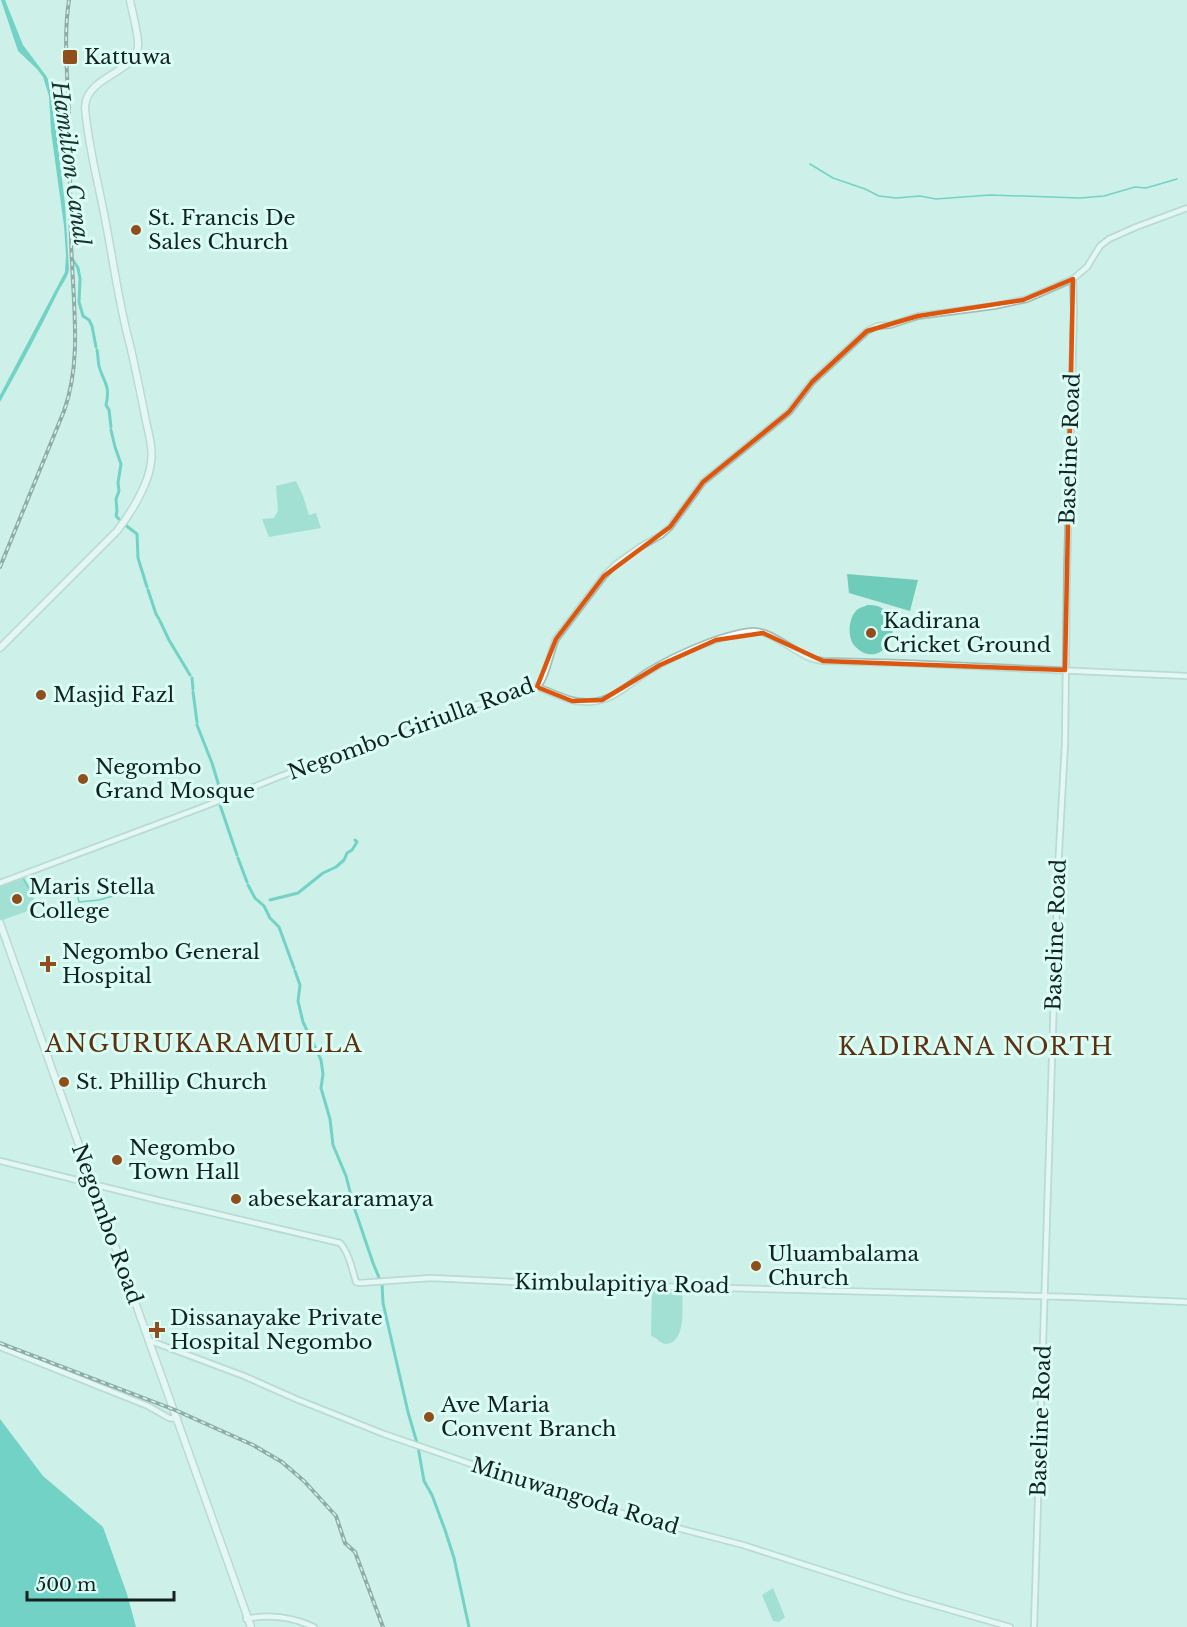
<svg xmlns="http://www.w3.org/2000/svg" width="1187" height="1627" viewBox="0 0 1187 1627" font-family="'Libre Baskerville',serif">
	<rect width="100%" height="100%" fill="#cdf1e9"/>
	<path fill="#6fccbb" d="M296 481 303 496 309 515 316 513 321 528 269 537 262 519 274 518 278 511 276 486Z
		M847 574 918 580 910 611 849 593Z
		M867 605C906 603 896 659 868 654 862 653 857 649 853 644 847 634 849 616 858 609 861 607 864 607 867 605Z
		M23 874 37 906 36 908 0 921V883Z
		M652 1287 682 1288C682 1302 687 1342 667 1344 660 1344 657 1337 651 1336Z
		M773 1588 785 1617 779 1622 773 1621 762 1595Z"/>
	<path fill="#02ae9a" d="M1 0H5L23 45 47 77 51 88 65 204 69 269C68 278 61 285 57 294 39 331 20 366 0 402V395L65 272 66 255 64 226 51 131 49 96 43 77 37 69 18 51Z
		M0 1419 43 1476 103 1527 127 1594 136 1627H0Z"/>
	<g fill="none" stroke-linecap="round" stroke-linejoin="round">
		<path stroke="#02ae9a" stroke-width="1.5" d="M810 164 833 178 865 189 879 196 896 198 920 196 936 199 990 195 1080 198 1104 196 1135 187 1146 188 1177 179
			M22 877 31 891 47 893 48 890C57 891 69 894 77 893L79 902 99 900 113 896"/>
		<path stroke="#02ae9a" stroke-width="3" d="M73 260 78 268 80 279 79 302 83 316 89 320 92 326 96 347
			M97 350C98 355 98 361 99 366 103 382 111 385 106 405L109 410 111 427
			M111 430 115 447 121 464 118 483 119 491 116 499 117 511 116 516 120 520
			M124 524 137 534 138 558 147 587
			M148 590 156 614 159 619
			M160 621 169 640 190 675
			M192 678 193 689
			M193 692 197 722
			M197 725 212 763 222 796 221 798
			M219 802 237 855
			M238 858 247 882
			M248 885 255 898 264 906 270 918 279 927 294 968
			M270 900 298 893 323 873 336 867 344 860 347 853 352 850 357 842 355 840
			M295 971 300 985 298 1001 303 1022 321 1060 323 1074 321 1088 330 1119 333 1145 346 1176 354 1207 373 1263 380 1280
			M382 1283 383 1303 408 1412 417 1443
			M418 1447 424 1481 432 1495 445 1530 454 1558 469 1627"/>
		<defs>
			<path id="primary" d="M537 687C555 693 570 703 589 702 615 701 629 683 649 671 675 655 722 634 752 631 770 630 793 651 810 658 814 660 819 660 823 661L903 663 1187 676
				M0 883 203 807 281 776 438 720 472 706 537 687C546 679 550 652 556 639L604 576 616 564 640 547 661 535 670 527 703 482 789 412 812 382 867 331 877 326 890 325 918 316 994 306 1027 299 1073 279 1087 267 1100 246 1109 239 1136 227 1187 208
				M0 1161 157 1200 340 1243C349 1253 352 1269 356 1282L359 1283 431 1278 534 1283 1073 1297 1187 1302
				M148 1340 244 1376 296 1399 384 1434 544 1489 631 1516 743 1545 905 1597 1010 1627
				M0 1347 148 1406 169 1418 178 1419
				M246 1619C269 1614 292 1617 314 1627
				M1034 1627 1058 869 1065 744 1067 572 1074 310 1073 279"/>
			<path id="highway" d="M0 648 117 531C131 513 149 484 151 462 153 448 149 435 146 421 141 396 136 371 130 345 119 305 114 265 106 224 99 185 88 147 85 107 86 76 136 73 138 46 139 35 132 12 130 0
				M0 923C83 1158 169 1392 251 1627"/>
		</defs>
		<use href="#primary" stroke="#9ec0b9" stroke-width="8"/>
		<use href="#highway" stroke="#9ec0b9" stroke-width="9"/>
		<use href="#primary" stroke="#fff" stroke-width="4.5"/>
		<use href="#highway" stroke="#fff" stroke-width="6"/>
		<defs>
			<path id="rail" d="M0 567 64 411C81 364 74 311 72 262 69 214 71 167 69 119 68 80 63 39 69 0
				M0 1343 175 1410 253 1445 282 1462 304 1481 336 1516 345 1543 355 1552 383 1627"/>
		</defs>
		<use href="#rail" stroke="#455955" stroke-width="4"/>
		<use href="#rail" stroke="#dafef6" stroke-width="1.5" stroke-dasharray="4.5" stroke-linecap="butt"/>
	</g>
	<path d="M0 0H1187V1627H0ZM1073 279 1065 670 823 661 763 633 716 640 660 665 602 700 572 701 537 687 556 639 604 576 670 527 703 482 789 412 812 382 867 331 918 316 1023 300Z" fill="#cdf1e9" fill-opacity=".55" fill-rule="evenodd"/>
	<path fill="none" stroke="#dd560d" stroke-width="4.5" stroke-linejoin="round" d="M1073 279 1065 670 823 661 763 633 716 640 660 665 602 700 572 701 537 687 556 639 604 576 670 527 703 482 789 412 812 382 867 331 918 316 1023 300Z"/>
	<g fill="#904e1d" stroke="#dafef6" stroke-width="2">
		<rect x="62" y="49" width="16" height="16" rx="3"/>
		<circle cx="136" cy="230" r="6"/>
		<circle cx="871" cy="633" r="6"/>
		<circle cx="41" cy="695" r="6"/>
		<circle cx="83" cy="779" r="6"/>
		<circle cx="17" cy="899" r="6"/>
		<path d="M45 955h6v6h6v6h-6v6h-6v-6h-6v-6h6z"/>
		<circle cx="64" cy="1082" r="6"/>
		<circle cx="117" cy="1160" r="6"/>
		<circle cx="236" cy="1199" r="6"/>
		<circle cx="756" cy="1266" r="6"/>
		<path d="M154 1321h6v6h6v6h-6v6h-6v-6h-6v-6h6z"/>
		<circle cx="429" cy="1417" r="6"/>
	</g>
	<g text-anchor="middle" stroke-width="6" stroke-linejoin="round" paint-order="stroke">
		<g font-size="21" fill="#14221f" stroke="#dafef6" text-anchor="start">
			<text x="84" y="64">Kattuwa</text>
			<text x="148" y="225">St. Francis De<tspan x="148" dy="24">Sales Church</tspan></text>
			<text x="883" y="628">Kadirana<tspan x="883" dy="24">Cricket Ground</tspan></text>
			<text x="53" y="702">Masjid Fazl</text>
			<text x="95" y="774">Negombo<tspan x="95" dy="24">Grand Mosque</tspan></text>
			<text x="29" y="894">Maris Stella<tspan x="29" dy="24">College</tspan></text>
			<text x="62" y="959">Negombo General<tspan x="62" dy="24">Hospital</tspan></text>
			<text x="76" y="1089">St. Phillip Church</text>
			<text x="129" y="1155">Negombo<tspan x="129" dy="24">Town Hall</tspan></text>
			<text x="248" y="1206">abesekararamaya</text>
			<text x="768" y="1261">Uluambalama<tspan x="768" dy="24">Church</tspan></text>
			<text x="170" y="1325">Dissanayake Private<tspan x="170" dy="24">Hospital Negombo</tspan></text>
			<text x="441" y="1412">Ave Maria<tspan x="441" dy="24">Convent Branch</tspan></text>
		</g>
		<g font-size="21" fill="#14221f" stroke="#dafef6">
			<text transform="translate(1070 449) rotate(-88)" y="7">Baseline Road</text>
			<text transform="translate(411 729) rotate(-20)" y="7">Negombo-Giriulla Road</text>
			<text transform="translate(1056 935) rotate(-88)" y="7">Baseline Road</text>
			<text transform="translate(107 1224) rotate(70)" y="7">Negombo Road</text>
			<text transform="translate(622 1284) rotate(1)" y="7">Kimbulapitiya Road</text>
			<text transform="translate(1041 1421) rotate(-88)" y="7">Baseline Road</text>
			<text transform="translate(575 1496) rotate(17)" y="7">Minuwangoda Road</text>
		</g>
		<g font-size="22" font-style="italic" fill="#1a312d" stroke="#dafef6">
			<text transform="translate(71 163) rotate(82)" y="8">Hamilton Canal</text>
		</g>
		<g font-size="24" letter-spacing="1.5" fill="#5e300e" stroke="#dafef6">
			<text x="204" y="1052">ANGURUKARAMULLA</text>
			<text x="976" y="1055">KADIRANA NORTH</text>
		</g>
	</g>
	<path d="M27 1591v9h147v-9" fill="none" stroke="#14221f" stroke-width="3"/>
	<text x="36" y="1591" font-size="18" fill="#14221f" stroke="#dafef6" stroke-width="4.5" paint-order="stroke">500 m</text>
</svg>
